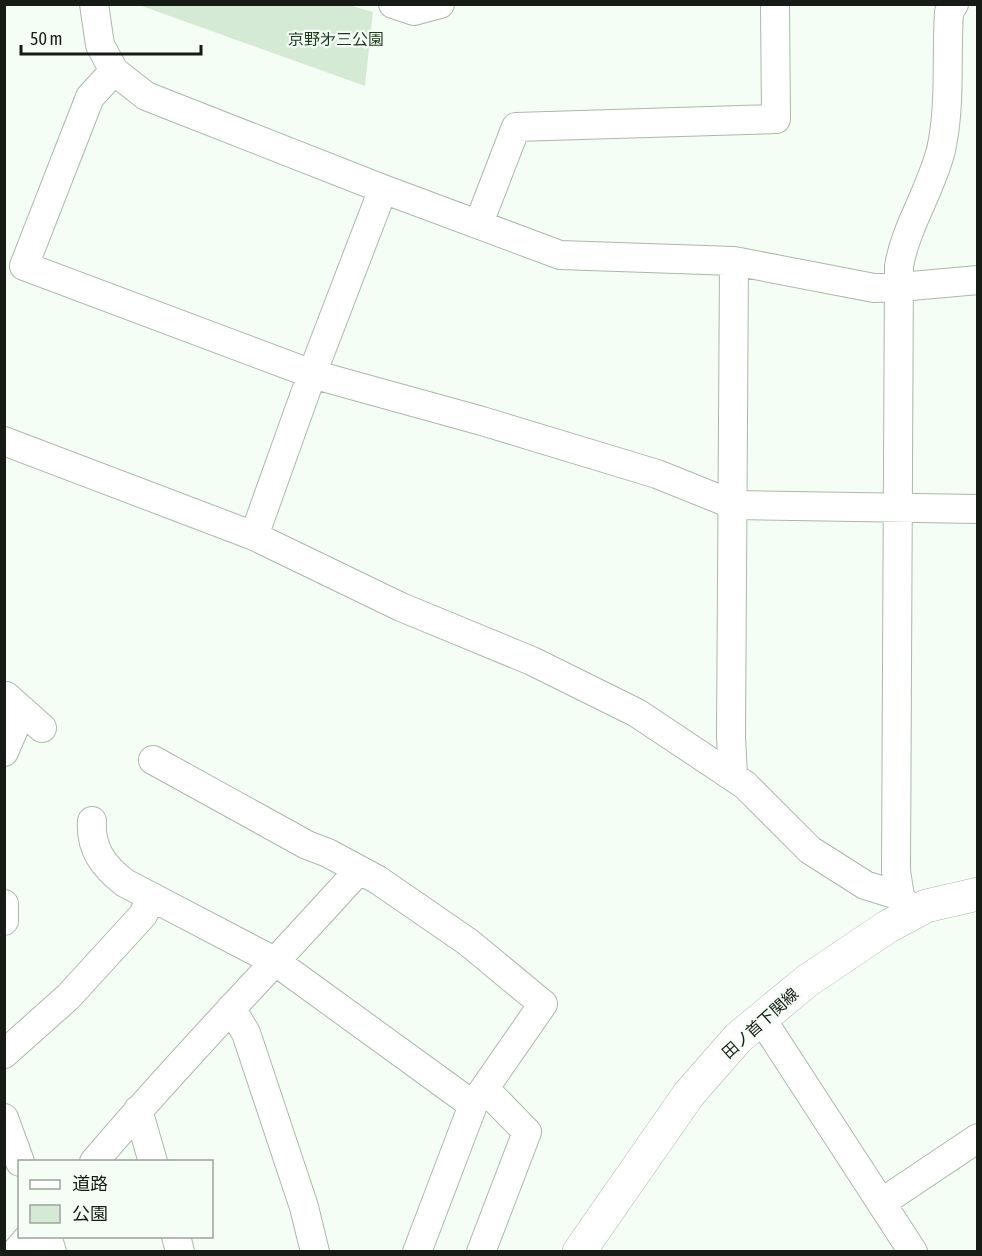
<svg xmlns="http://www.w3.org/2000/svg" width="982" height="1256" viewBox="0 0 982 1256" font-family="'Asap Condensed','Noto Sans JP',sans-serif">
	<rect width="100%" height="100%" fill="#f5fef4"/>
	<path fill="#d5ead4" d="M349 5 373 12 365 86 139 5Z"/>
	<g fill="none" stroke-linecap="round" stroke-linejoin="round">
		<defs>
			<path id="street" d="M94 4 100 45 114 71 146 96 383 189 560 255 734 261 874 288 900 287 978 280
				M393 4 414 11 440 4
				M114 71 90 97 24 266 312 374 482 421 657 474 734 505 978 509
				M479 223 516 127 776 119 775 4
				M4 441 254 536 401 607 532 661 637 713 745 785 810 850 865 885 900 896
				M254 536 312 374 383 189
				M6 696 42 728
				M4 752 22 710
				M153 760 307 845 328 853 378 880 468 942 543 1004 473 1105 417 1252
				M733 776 731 737 734 261
				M92 821C90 849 104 867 125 883L276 962 473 1105
				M4 904V921
				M908 908 900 896 896 871 899 266C906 226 931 190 941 150 951 105 946 57 949 12L954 4
				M231 1008 246 1033 304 1207 315 1252
				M761 1018 913 1252
				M4 1054 68 997 143 915 152 897
				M138 1110 153 1162
				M4 1118 20 1162
				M94 1162C179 1061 271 968 359 870
				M881 1203 978 1138
				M47 1236 52 1252
				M176 1236 180 1252
				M16 1252 30 1236
				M481 1252 527 1132 485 1089"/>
			<path id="secondary" d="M579 1252 689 1094 738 1038 807 981 887 927 926 906 978 894"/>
		</defs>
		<use href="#street" stroke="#aab8a9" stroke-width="30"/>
		<use href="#secondary" stroke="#aab8a9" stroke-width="34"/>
		<use href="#street" stroke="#fff" stroke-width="28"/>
		<use href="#secondary" stroke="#fff" stroke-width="33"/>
	</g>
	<g text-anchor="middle" stroke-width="4.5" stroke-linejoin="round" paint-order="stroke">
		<g font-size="16" fill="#183c18" stroke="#f5fef4">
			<text x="336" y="45">京野㐧三公園</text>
		</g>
		<g font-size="16" fill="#161b15" stroke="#f5fef4">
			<text transform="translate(760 1023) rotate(-42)" y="6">田ノ首下関線</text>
		</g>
	</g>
	<rect width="982" height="1256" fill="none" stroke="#161b15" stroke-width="12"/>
	<rect x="18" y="1160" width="195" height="78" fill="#f5fef4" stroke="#9ca39b" stroke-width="1.5"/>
	<rect x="30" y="1180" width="30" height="9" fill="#ffffff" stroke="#9ca39b" stroke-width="1.5"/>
	<text x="72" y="1190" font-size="18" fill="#161b15">道路</text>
	<rect x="30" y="1205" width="30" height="18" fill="#d5ead4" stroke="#9ca39b" stroke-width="1.5"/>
	<text x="72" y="1220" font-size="18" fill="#161b15">公園</text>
	<path d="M21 45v9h180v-9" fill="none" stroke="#161b15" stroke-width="3"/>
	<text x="30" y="45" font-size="18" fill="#161b15" stroke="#f5fef4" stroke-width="4.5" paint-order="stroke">50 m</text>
</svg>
